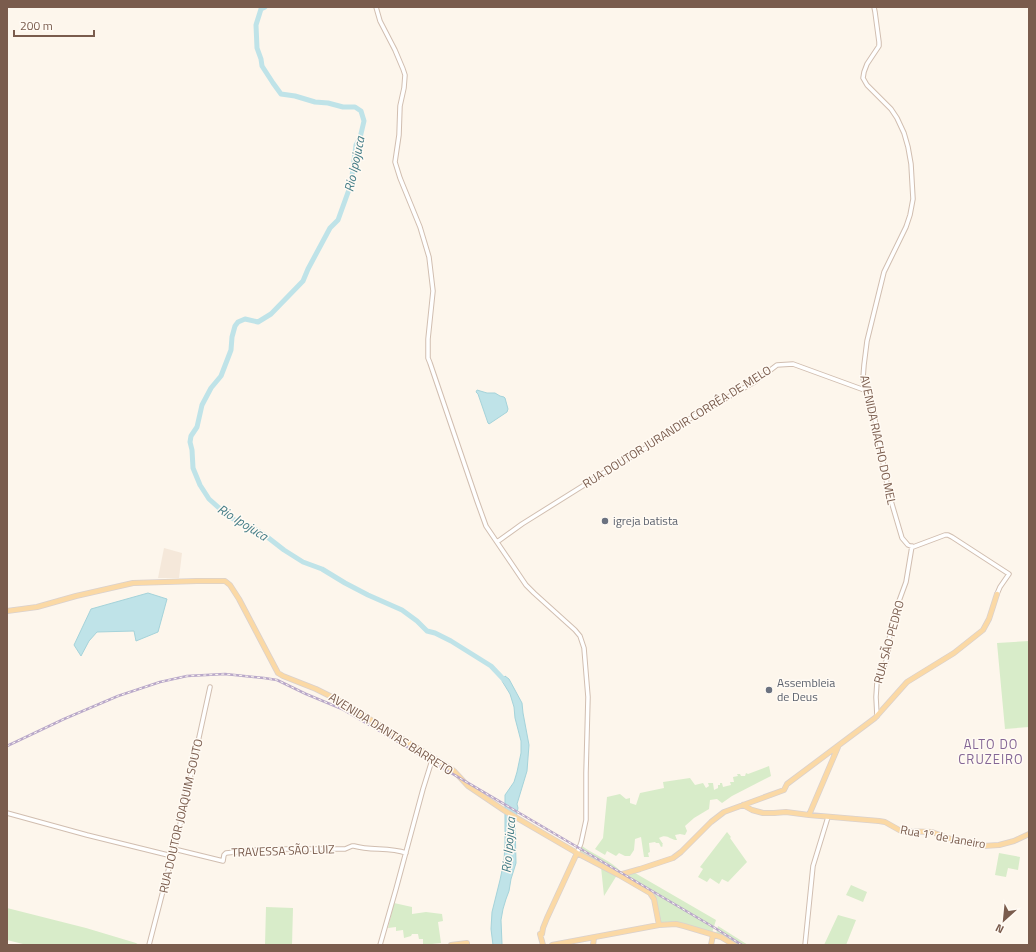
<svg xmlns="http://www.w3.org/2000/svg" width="1036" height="952" viewBox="0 0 1036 952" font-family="'Titillium Web',sans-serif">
	<rect width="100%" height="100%" fill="#fdf6ec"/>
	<path fill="#f5e8da" d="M164 548 182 553 179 578H158Z"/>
	<path fill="#d8ecc9" d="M1029 641V727L1005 729 997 643Z
		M769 766 771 776 732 796 722 803 717 799 710 800 709 809 694 818 685 826 687 831 685 835 680 834 675 835 677 840C670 840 667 833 659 838L663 844 662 845 663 846 661 847 659 843H656L655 842 649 843 650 852 648 853 649 857H644L641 837 635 839 634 850 630 856H625L619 853 616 856 607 851 605 855 595 849 603 838 607 797 620 794 626 799 630 798V803L636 805 640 793 664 788 663 782 690 778 695 785 703 783 706 788 709 786 708 783H713L714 790 718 788V785H720V783H722L723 787 731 785 730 782H734L733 777 738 776 737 774H740L741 776H745L746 773 748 774Z
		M727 832 731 837 730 838 747 862 728 882 722 879 719 884 710 878 707 882 698 877 703 869 700 867Z
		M582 846C594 855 612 861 621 872L620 873 579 852Z
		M999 853 1020 857 1018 870 1008 868 1006 877 995 875Z
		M601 867 617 875 604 896Z
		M635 873 716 920 712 933 660 923 655 896 625 876 626 874Z
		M851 885 867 892 863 902 846 895Z
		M394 903 412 907V914L426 912 442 914 443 921 438 922 441 943 423 945V939H419L418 934H412L411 936 404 938 403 930 396 931V927L388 928Z
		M266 907 293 908 292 945H265Z
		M7 908 86 928 136 943 139 945H27L7 940Z
		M838 915 856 920 846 945H824Z
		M718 926 748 945H737L722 935 716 934Z"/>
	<path fill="#bfe3e8" stroke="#a5d3da" d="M477 390 487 393H495L500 396 504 397 505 398 508 409 507 412 489 424 488 423 478 394 476 392Z
		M148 593 167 599 158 632 136 641 134 631 97 632 89 641 81 656 74 645 91 609Z
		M505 676 509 679 522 703 523 713 529 745 527 771 517 804 518 808 515 823 516 863 511 879 509 891 506 899 503 909 501 920 502 944V945H493L491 929 492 912 500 880 504 861 505 844V795L514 782 517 772 521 753V741L515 718 514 707 510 694 502 681Z"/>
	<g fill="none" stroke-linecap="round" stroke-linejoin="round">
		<path stroke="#bfe3e8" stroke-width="5" d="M265 7 261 9 256 25 257 48 261 59 262 66 273 83 281 94 295 96 315 102 328 103 343 107H355L361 111 364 121 360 138 356 145 351 184 338 220 330 228 308 269 303 281 271 314 258 322 245 319 238 322 235 326 232 337 231 350 221 376 211 388 202 405 197 427 191 436 190 442 192 450 193 468 200 485 209 499 227 515 241 524 253 528 266 536 284 550 303 562 322 569 345 583 368 595 402 610 417 621 427 631 435 633 451 641 491 666 508 684"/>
		<defs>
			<path id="minor" d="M376 7 380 21 395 50 403 69 405 75 404 88 400 106 399 135 395 162 400 178 420 227 429 257 433 291 428 339V358L430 363 477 501 486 526 526 585 534 593 575 630 580 636 584 648 588 697 586 773V820L581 843 577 853
				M874 7 875 12 879 42V46L867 64 864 72 863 78 867 85 891 109 897 118 904 133 908 147 911 164 913 199 910 215 906 227 884 272 867 341 864 365 863 378 865 387 872 404 889 494 902 538 908 545 913 547 945 535H948L952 537 1009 574 1000 587 997 594
				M497 542 522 524 605 472 641 451 694 416 716 404 756 381 777 365 793 364 867 391
				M877 716 876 697 877 682 887 659 891 625 895 612 906 582 912 546
				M7 813 87 835 172 856
				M174 849 223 861 224 855 226 853 267 849H345L352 846H354C371 851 389 847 406 853
				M149 945 179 829 210 687
				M380 945 396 889 423 789 433 757
				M805 945 813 866 828 817"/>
			<path id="major" d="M7 611 37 607 76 596 133 583 197 581H225L230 585 239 599 278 673 283 676 316 689 338 700 449 767 454 771 468 786 505 811 577 853 619 875 650 893 654 899 659 925
				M743 805 752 810 763 813H774L786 812 809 815 879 821 885 822 901 831 932 832 956 841 983 846 999 845 1014 841 1029 834
				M809 815 838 747
				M619 875 640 869 673 858 681 852 711 822 724 812 784 790 787 784 875 718 907 682 954 653 983 630 989 619 997 594
				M451 945 467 943V945
				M543 945 540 934H542L543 928 547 918 577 853
				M552 945 659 925 676 924 684 926 721 937 734 945
				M593 945 594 938
				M711 945 713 935"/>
		</defs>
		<use href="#minor" stroke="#d1beb0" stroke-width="5.5"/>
		<use href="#major" stroke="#dad1cd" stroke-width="6"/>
		<use href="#minor" stroke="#fff" stroke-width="3.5"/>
		<use href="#major" stroke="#fbd9a5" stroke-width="4.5"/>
		<defs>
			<path id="rail" d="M7 746 64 719 118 696 160 682 187 676 225 674 264 678 277 680 306 694 342 709 579 848 715 928 742 945"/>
		</defs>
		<use href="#rail" stroke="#b9a8c9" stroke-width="2.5"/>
		<use href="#rail" stroke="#fffaf3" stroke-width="1" stroke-dasharray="3" stroke-linecap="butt"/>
	</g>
	<g fill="#6b7280" stroke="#fffaf3" stroke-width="1.5">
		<circle cx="605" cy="521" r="4"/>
		<circle cx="769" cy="690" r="4"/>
	</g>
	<g text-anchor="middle" stroke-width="3" stroke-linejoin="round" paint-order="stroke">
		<g font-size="12" fill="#7a5c4d" stroke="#fffaf3">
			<text transform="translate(677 427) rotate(-32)" y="4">RUA DOUTOR JURANDIR CORRÊA DE MELO</text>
			<text transform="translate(878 440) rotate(78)" y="4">AVENIDA RIACHO DO MEL</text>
			<text transform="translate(889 642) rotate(-75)" y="4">RUA SÃO PEDRO</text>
			<text transform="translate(391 734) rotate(32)" y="4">AVENIDA DANTAS BARRETO</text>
			<text transform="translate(181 816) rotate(-77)" y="4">RUA DOUTOR JOAQUIM SOUTO</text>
			<text transform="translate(943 837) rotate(10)" y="4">Rua 1º de Janeiro</text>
			<text transform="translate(283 851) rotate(-2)" y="4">TRAVESSA SÃO LUIZ</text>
		</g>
		<g font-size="12" fill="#5b616d" stroke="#fffaf3" text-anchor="start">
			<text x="613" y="525">igreja batista</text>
			<text x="777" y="687">Assembleia<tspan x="777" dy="14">de Deus</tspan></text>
		</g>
		<g font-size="13" font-style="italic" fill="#437c86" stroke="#fffaf3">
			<text transform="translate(354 164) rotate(-78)" y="5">Rio Ipojuca</text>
			<text transform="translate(243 522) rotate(32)" y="5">Rio Ipojuca</text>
			<text transform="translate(508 845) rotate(-85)" y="5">Rio Ipojuca</text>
		</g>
		<g font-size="13" letter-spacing="1" fill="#846695" stroke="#fffaf3">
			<text x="991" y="749">ALTO DO<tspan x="991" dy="15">CRUZEIRO</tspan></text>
		</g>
	</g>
	<rect width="1036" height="952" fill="none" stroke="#7a5c4d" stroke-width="16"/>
	<g transform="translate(1004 920) rotate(207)" stroke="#fffaf3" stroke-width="3" paint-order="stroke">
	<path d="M0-3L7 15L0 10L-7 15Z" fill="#7a5c4d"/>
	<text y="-6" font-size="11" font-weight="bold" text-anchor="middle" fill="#7a5c4d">N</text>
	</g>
	<path d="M14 30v6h80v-6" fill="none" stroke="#7a5c4d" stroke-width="2"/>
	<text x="20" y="30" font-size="12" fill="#7a5c4d" stroke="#fffaf3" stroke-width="3" paint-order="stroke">200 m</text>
</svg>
